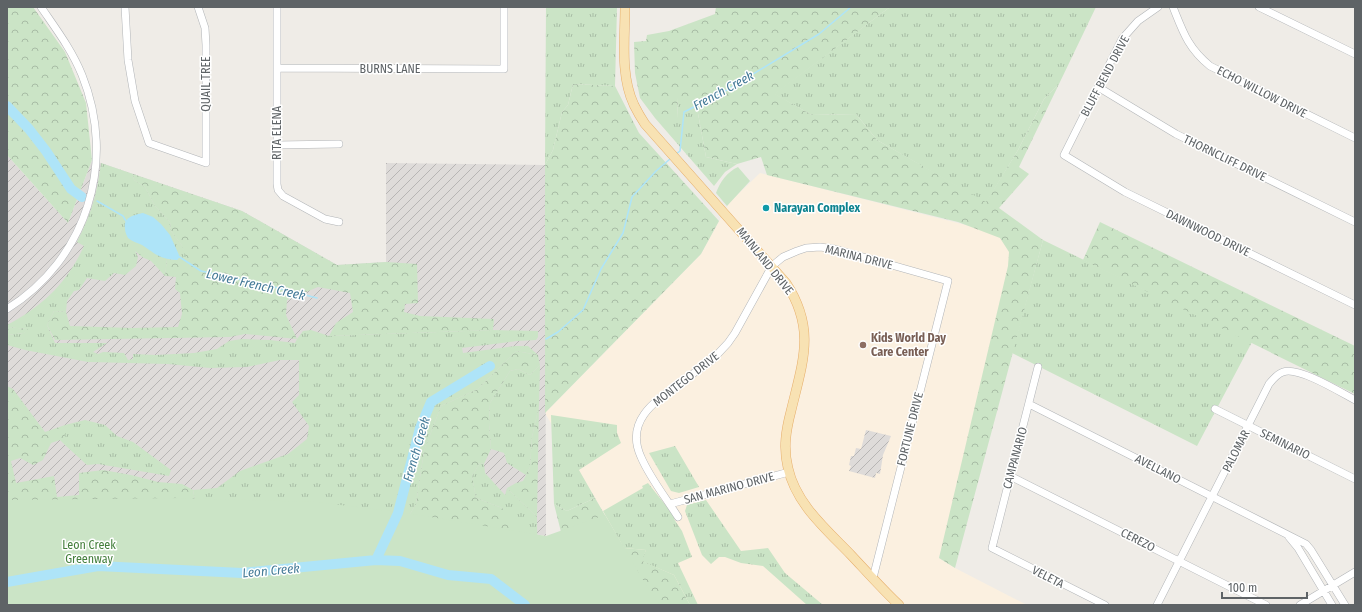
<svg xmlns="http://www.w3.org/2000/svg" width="1362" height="612" viewBox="0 0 1362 612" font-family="'Fira Sans Condensed',sans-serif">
	<defs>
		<pattern id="industrial-furrows" width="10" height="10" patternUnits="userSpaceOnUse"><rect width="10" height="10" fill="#dedbd9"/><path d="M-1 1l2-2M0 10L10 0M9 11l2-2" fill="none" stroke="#b7b5b4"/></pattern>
		<pattern id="grass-tufts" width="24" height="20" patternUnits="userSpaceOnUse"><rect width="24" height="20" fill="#cbe4c6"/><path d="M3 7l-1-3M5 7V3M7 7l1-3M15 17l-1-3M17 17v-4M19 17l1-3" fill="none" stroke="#a8bca5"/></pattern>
		<pattern id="forest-crowns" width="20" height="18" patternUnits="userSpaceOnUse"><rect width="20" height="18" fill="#cbe4c6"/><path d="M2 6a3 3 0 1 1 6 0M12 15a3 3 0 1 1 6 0" fill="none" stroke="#a8bca5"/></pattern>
	</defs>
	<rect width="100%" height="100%" fill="#efece7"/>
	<path fill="#fbf0e0" d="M760 173 1021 239 939 558 955 568 1027 605H660L649 590 545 413 701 254 729 203Z"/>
	<path fill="url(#industrial-furrows)" d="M7 155 68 223 92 160 242 211 337 265 386 262V163L545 165 546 536 406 513 7 500Z
		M866 430 891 436 883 455 880 474 876 473 875 478 849 471 851 466 849 465 851 456H854L856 448 861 449Z"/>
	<path fill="url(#grass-tufts)" d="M546 7H617L615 86 573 84 568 105 562 112 553 150 545 165Z
		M890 7H1096L1059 84 1044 99 1018 150 986 203 877 140 856 114 812 115 774 94Z
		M678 97H695L706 157 737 164 725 172 714 186 655 118H677Z
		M101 163 133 174 134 180 145 187 155 206 170 222 171 231 181 244 187 257 177 260 167 259 165 276 151 261 142 257 135 251 138 257 136 266 125 275 114 273 105 281 87 278 79 290 74 291 67 301 66 312 54 311 47 325 55 343H107L93 352 98 354 103 352 124 353 128 360 133 359V354L156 355 194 353 217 349 229 341 242 339 270 340 295 343 297 339 303 331 311 330 329 336 493 330 538 331V337L536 340 517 341 462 348 463 353 515 346H528L538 355 516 351 478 389 441 406 424 451 416 504 394 541 28 605 196 506 193 490 217 488 240 471 288 454 307 439 309 426 292 402 299 395V360H280L247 367 210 368 168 364 88 362 25 350 7 345V335L24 333 27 329 7 327V325C43 306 67 283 84 246L77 242C91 214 97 195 101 163Z
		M1043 240 1252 342 1197 446 1012 353Z
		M540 365 539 406 532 437 530 467 526 475 507 463 504 453 491 449 489 423 490 403 510 371 518 369 530 375Z
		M551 415 617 425V433L621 443 579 470 595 498 567 511 554 504Z
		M85 420 105 425 117 436 133 442 171 470 169 476 98 464 87 465 65 445V425Z
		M675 446 699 487 679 493 671 491 649 453Z
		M480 463 484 464 485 473 505 495 507 488 537 517 538 605 502 508 476 498 472 476Z
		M648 483 675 517 674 519 682 531 692 557 678 563 698 605H690L674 575 641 561 646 550 624 548 603 511 643 488 642 486Z
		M706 500 741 551 768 548 785 573 823 605H807L763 566 741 563 725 557H719L711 564 702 555 685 511 687 505Z"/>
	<path fill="url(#forest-crowns)" d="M7 7H33L65 52 86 103 92 160 68 223 7 155Z
		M716 7H890L775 94 812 115 856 114 877 140 986 202 1018 150 1044 99 1059 84 1019 167 1029 174 999 208 1043 240 955 568 939 558 1008 266 1009 252 1000 238 958 222 767 175 761 157 737 164 706 157 695 97 678 98 677 118H655L640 98 635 73 634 42 646 41 647 35 669 31 715 14Z
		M573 84 615 86 639 133 719 221 701 254 545 413V165L553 150 562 112 568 105Z
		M133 174 242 211 337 265 386 262 417 264 418 303 405 304 404 312 420 316 494 319 493 330 329 336 336 323 353 312 350 293 318 287 287 300 286 315 297 339 245 334 230 337 55 340 47 325 54 311 66 312 70 326 132 328 178 327 182 314 180 293 175 289 176 277 165 276 167 259 176 260 179 258 186 257 181 244 171 231 170 222 155 206 145 187 134 180Z
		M1100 222 1355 346V394L1083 260Z
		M7 327 28 329 24 333 7 335Z
		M516 351 538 355 540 365 530 375 518 369 510 371 490 403 489 423 491 449 484 464 480 463 472 476 476 498 502 508 514 523 508 546 394 541 416 504 424 451 441 406 478 389Z
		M7 386 13 389 45 432 65 425V445L60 440 51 443 43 460 33 465 20 458 11 461 16 483 54 476 57 497 79 495V473L103 470 131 475 158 482 182 484 193 490 196 506 7 534Z
		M539 406 537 517 507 488 516 483 523 481 530 467 532 437Z
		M595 498 624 548 646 550 642 561 674 575 690 605H647L565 548 554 504 567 511Z"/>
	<path fill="#cbe4c6" d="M738 167 750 181 727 206 716 193C720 182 727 172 738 167Z
		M179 498 316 502 406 513 546 536 605 515 649 590 660 605H7V500Z"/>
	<path fill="#aee4f8" d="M143 213 153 217 161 224 170 235 179 255V258L177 260C159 259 156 254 142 245 138 243 131 241 128 238 127 236 125 232 125 229 123 217 134 215 143 213Z"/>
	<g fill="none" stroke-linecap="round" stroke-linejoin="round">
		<path stroke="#aee4f8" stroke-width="1.5" d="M676 154 680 151 684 112 727 90 819 34 851 7
			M97 201 123 216 126 221
			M178 256 201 271 274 287 317 298
			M546 339 558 332 583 310 601 269 623 233 632 197 656 171 670 159"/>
		<path stroke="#aee4f8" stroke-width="10" d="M7 106 29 129 46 151 71 189 82 197
			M376 560 398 513 420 428 431 402 490 366
			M7 582 98 566 242 573 376 560 400 561 448 575 491 579 525 605"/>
		<defs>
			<path id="minor" d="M125 7 128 60 135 101 149 143 206 163V45L205 28 198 7
				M277 7V184L278 190 283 196 325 219 339 222
				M1158 7 1138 21 1122 39 1064 155 1125 192 1355 305
				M1173 7C1183 32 1188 48 1210 66L1355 138
				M1259 7 1355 54
				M277 68 504 69V7
				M1098 87 1176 134 1355 222
				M277 145 339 144
				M7 309C87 259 117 162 82 75 72 50 56 29 41 7
				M1038 367 992 548 1105 605
				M1029 404 1306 544 1311 550 1345 605
				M1215 409 1355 479
				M1010 476 1266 605
				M670 504 789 472
				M678 517C666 498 650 478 641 457 625 422 653 402 679 384 690 376 702 367 713 359L728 343 735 333 772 266 783 257 797 251 806 248 820 247 835 249 948 281 873 578
				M1289 537 1298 548 1332 605
				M1157 605 1269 384C1273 379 1277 374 1283 372 1298 366 1340 392 1355 400
				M1300 605 1355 572"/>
			<path id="major" d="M625 7C625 39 620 75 634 105 637 111 641 118 645 124L786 283C816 329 803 361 791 411 786 430 783 448 788 468 796 504 826 529 851 555 867 572 882 589 899 605"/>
		</defs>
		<use href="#minor" stroke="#b2b5b8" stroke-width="8"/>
		<use href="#major" stroke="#e6ae6a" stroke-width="10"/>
		<use href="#minor" stroke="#fff" stroke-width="7"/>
		<use href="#major" stroke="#f8e2b3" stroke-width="9"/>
	</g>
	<circle fill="#0f9aa8" stroke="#fff" stroke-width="1.5" cx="766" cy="208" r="4"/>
	<circle fill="#8d6e63" stroke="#fff" stroke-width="1.5" cx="863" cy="345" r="4"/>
	<g text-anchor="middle" stroke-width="3" stroke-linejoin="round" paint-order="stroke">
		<g font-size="12" fill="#5e6366" stroke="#fff">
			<text x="390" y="73">BURNS LANE</text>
			<text transform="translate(1105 76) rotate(-62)" y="4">BLUFF BEND DRIVE</text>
			<text transform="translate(206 84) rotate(-90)" y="4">QUAIL TREE</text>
			<text transform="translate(1262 92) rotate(27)" y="4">ECHO WILLOW DRIVE</text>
			<text transform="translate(277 133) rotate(-90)" y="4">RITA ELENA</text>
			<text transform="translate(1225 158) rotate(26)" y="4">THORNCLIFF DRIVE</text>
			<text transform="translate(1208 233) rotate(26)" y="4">DAWNWOOD DRIVE</text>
			<text transform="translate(859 257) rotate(14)" y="4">MARINA DRIVE</text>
			<text transform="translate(765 261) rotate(51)" y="4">MAINLAND DRIVE</text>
			<text transform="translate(686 379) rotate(-38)" y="4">MONTEGO DRIVE</text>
			<text transform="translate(910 429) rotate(-76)" y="4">FORTUNE DRIVE</text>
			<text transform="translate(1285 444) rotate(26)" y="4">SEMINARIO</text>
			<text transform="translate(1236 451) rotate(-63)" y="4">PALOMAR</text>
			<text transform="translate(1015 458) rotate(-75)" y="4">CAMPANARIO</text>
			<text transform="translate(1158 469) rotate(27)" y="4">AVELLANO</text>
			<text transform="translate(729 488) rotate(-15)" y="4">SAN MARINO DRIVE</text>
			<text transform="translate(1138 540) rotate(27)" y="4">CEREZO</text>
			<text transform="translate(1048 577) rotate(27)" y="4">VELETA</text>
		</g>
		<g font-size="12" font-weight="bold" fill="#0d838f" stroke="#fff" text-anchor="start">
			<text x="774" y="212">Narayan Complex</text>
		</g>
		<g font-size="12" font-weight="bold" fill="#785e54" stroke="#fff" text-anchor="start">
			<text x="871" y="342">Kids World Day<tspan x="871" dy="14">Care Center</tspan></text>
		</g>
		<g font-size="12" fill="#447f3c" stroke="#fff">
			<text x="89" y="549">Leon Creek<tspan x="89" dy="14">Greenway</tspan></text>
		</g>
		<g font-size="13" font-style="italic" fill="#457b98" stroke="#fff">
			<text transform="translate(723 90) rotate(-29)" y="5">French Creek</text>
			<text transform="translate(256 284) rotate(13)" y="5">Lower French Creek</text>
			<text transform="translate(416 449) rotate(-74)" y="5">French Creek</text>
			<text transform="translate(271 570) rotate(-5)" y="5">Leon Creek</text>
		</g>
	</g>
	<rect width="1362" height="612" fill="none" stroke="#5e6366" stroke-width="16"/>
	<path d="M1222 592v6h85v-6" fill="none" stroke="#5e6366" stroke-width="2"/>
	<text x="1228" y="592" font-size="12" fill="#5e6366" stroke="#ffffff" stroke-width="3" paint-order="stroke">100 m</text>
</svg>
